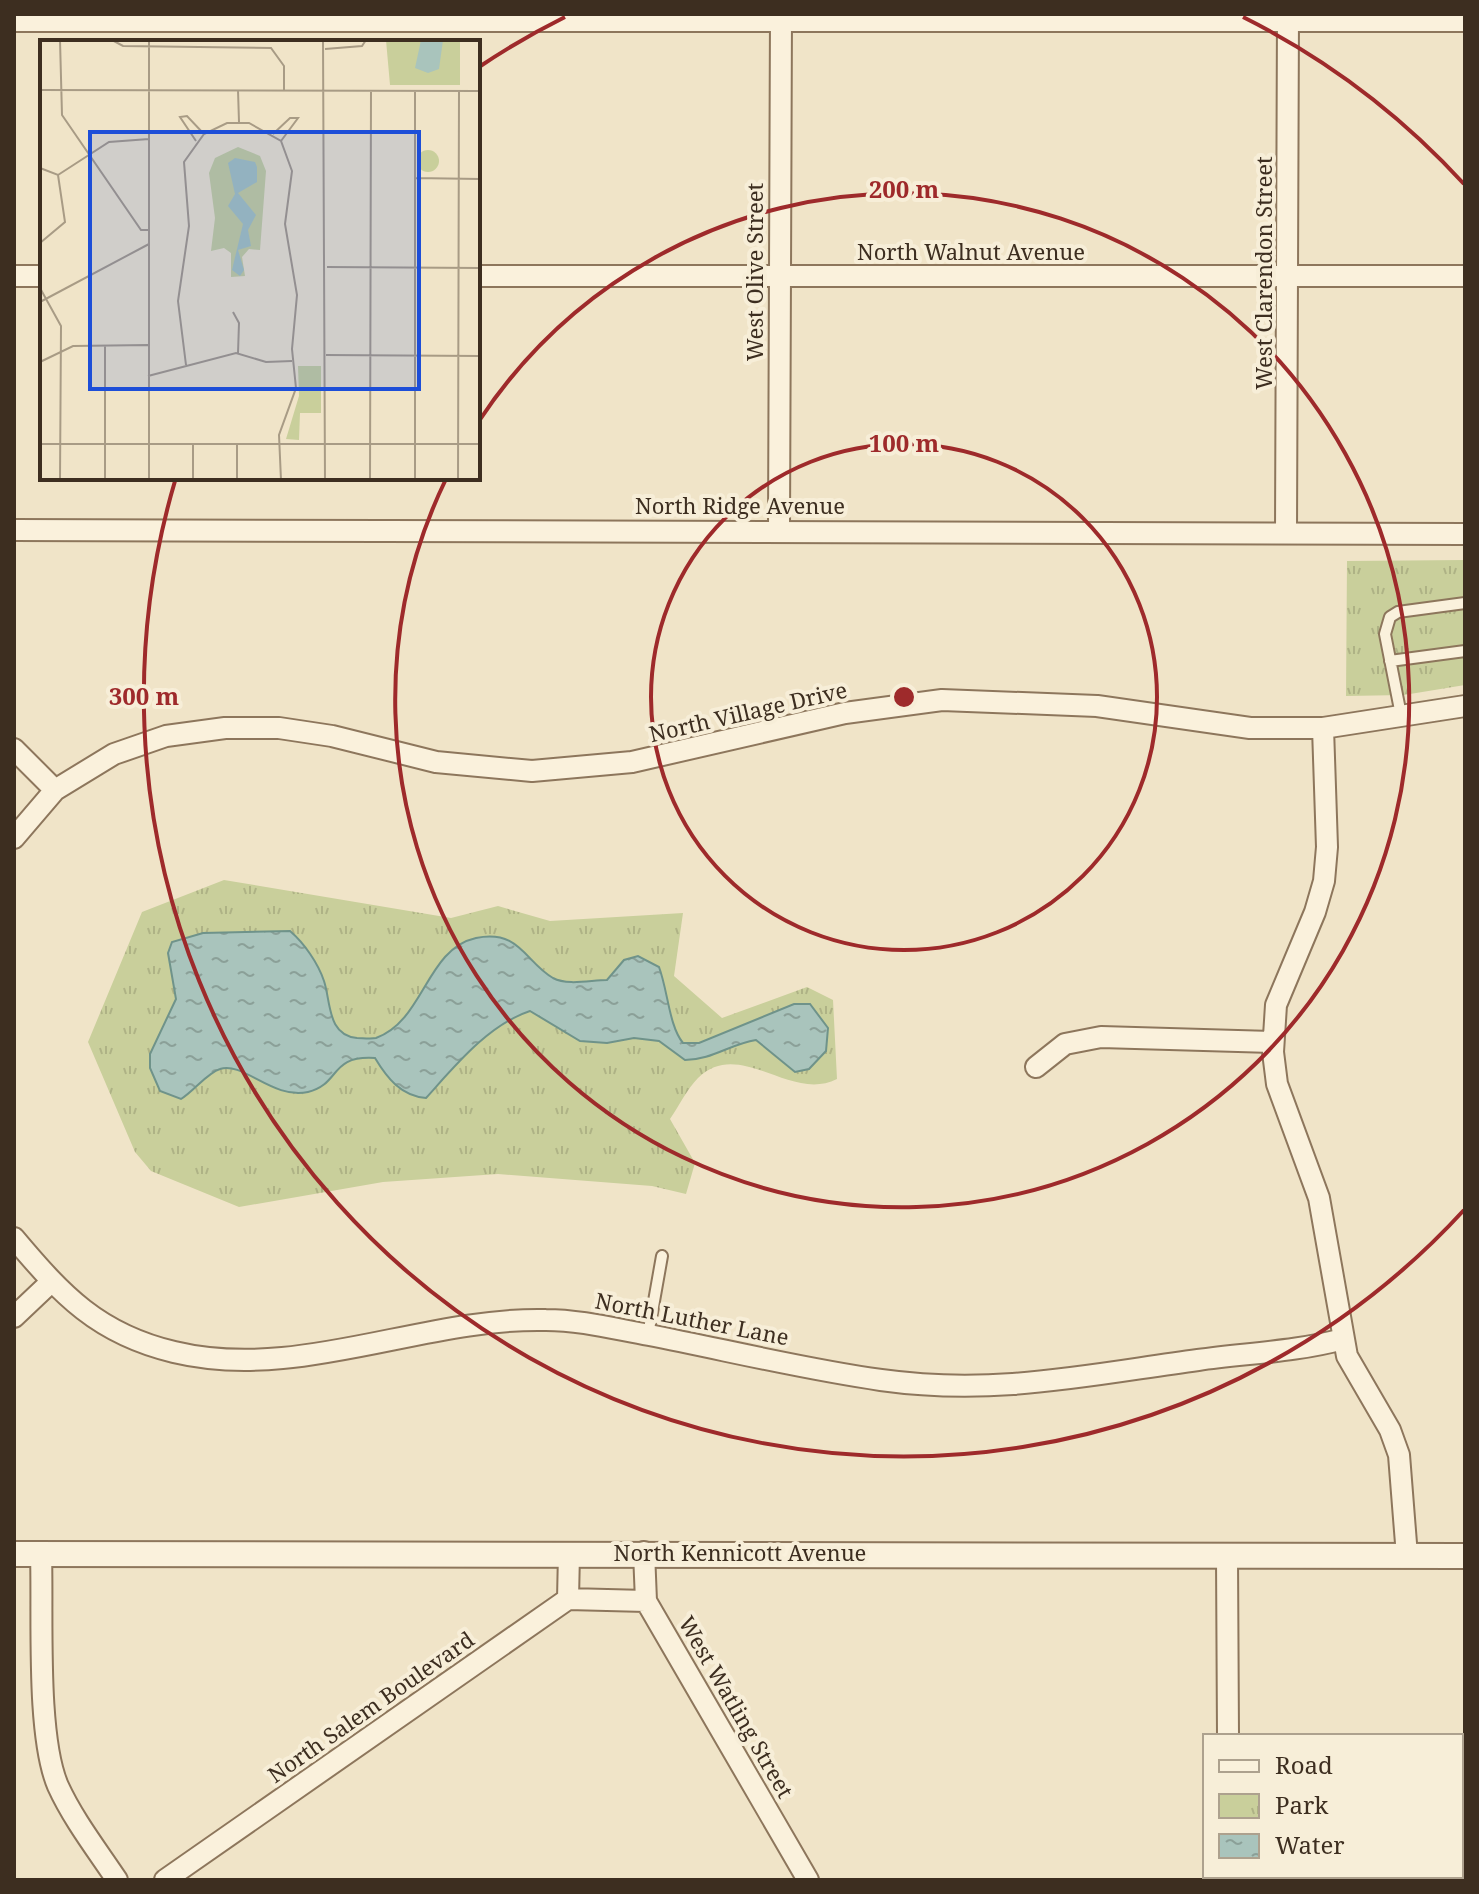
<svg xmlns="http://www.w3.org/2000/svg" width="1479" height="1894" viewBox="0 0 1479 1894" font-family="'Noto Serif',serif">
	<defs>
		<pattern id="park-tufts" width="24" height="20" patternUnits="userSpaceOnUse" patternTransform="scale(2)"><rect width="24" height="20" fill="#c9cf9b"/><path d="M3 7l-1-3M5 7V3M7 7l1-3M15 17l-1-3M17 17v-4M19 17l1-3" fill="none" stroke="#aeb285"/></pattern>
		<pattern id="water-ripples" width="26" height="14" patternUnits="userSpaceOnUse" patternTransform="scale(2)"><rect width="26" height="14" fill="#a9c4bc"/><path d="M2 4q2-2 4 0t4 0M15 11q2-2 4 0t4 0" fill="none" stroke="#8ba098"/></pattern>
	</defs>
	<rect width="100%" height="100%" fill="#f0e4c8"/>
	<path fill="url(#park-tufts)" d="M1465 560V685L1404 695 1346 696 1347 561Z
		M224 880 451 918 498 906 550 921 683 913 674 976 722 1018 807 987 833 1000 837 1079C790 1103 740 1037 698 1078 687 1089 679 1106 670 1119L695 1163 686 1194 652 1186 498 1174 383 1182 239 1207 151 1171 135 1152 88 1042 142 912Z"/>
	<path fill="url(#water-ripples)" stroke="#6f938a" stroke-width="2" d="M290 931C304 943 318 963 324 981 331 1002 327 1035 357 1038 362 1038 371 1039 376 1038 424 1021 426 949 476 938 520 929 525 962 553 978 568 986 591 980 607 980L624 960 638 956 659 967C668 991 669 1026 683 1043H699L794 1004H810L828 1028 826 1051 809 1069 795 1072 756 1040C730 1044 712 1060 685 1060L659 1041 634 1038 607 1043 580 1041 530 1011C488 1025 455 1066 426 1098 401 1096 387 1078 375 1058 329 1055 341 1084 308 1092 273 1100 243 1061 220 1069 207 1073 194 1091 181 1099L160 1091 150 1068V1054L176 999 168 953 172 942 203 933Z"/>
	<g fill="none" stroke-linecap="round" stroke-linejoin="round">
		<defs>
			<path id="service" d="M1390 661 1465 651
				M1401 715 1385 634 1390 617 1398 612 1465 603
				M648 1335 662 1256"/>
			<path id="minor" d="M14 21H1465
				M14 276H42
				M478 276H1465
				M779 529 781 14
				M14 530 1465 534
				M1286 533 1288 14
				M1323 728 1327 847 1324 881 1315 912 1276 1005 1273 1052 1277 1084 1319 1198 1347 1356 1390 1430 1399 1455 1407 1556
				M14 749 55 790
				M14 838 55 790 114 754 166 736 225 728H279L332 736 436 762 532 771 632 762 845 713 942 700 1097 706 1250 728H1323L1465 706
				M1036 1067 1065 1044 1101 1037 1273 1042
				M14 1238C62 1295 98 1334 174 1352 298 1382 422 1317 546 1320 580 1320 615 1329 649 1335 726 1350 803 1369 881 1380 995 1396 1087 1375 1198 1360 1247 1353 1295 1352 1343 1339
				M14 1317 51 1282
				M644 1552 646 1601 808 1880
				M41 1554C43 1614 36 1735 58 1786 73 1819 97 1850 117 1880
				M1227 1557 1228 1736
				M568 1599 646 1601
				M1461 1805H1465
				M165 1880 568 1599 569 1553
				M1227 1880V1876"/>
			<path id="tertiary" d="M14 1554 1465 1556"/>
		</defs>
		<use href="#service" stroke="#8d765c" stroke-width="14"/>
		<use href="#minor" stroke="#8d765c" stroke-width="24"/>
		<use href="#tertiary" stroke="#8d765c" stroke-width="28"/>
		<use href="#service" stroke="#faf1dc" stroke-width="10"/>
		<use href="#minor" stroke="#faf1dc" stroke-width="20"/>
		<use href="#tertiary" stroke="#faf1dc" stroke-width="24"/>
	</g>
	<g fill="none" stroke="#9e2a2b" stroke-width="4">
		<circle cx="904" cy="697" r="253"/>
		<path d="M479 421A507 507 0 1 1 446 479"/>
		<path d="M1464 1210A760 760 0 0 1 175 481M479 67A760 760 0 0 1 565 17M1243 17A760 760 0 0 1 1464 184"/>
	</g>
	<g text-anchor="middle" stroke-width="8" stroke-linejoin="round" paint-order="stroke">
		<g font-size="22" fill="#3d2e20" stroke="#f7eed8">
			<text x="971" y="260">North Walnut Avenue</text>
			<text transform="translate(755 272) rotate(-90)" y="8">West Olive Street</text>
			<text transform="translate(1264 273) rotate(-90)" y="8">West Clarendon Street</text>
			<text x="740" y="514">North Ridge Avenue</text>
			<text transform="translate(748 712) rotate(-13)" y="8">North Village Drive</text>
			<text transform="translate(692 1319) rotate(11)" y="8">North Luther Lane</text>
			<text x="740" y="1561">North Kennicott Avenue</text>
			<text transform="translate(371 1707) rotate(-35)" y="8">North Salem Boulevard</text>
			<text transform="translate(736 1707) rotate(60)" y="8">West Watling Street</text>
		</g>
	</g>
	<g transform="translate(40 40)">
		<rect width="440" height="440" fill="#f0e4c8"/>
		<path d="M377 121a11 11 0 1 1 22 0a11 11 0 1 1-22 0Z" fill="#c9cf9b"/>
		<path d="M346 0H420V45H350ZM198 107 220 116 226 131 220 210 209 209 202 217 205 236 191 237V213L184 208 171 211 175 178 169 133 175 118ZM258 326H281V373H260L259 400 246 399 259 356Z" fill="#c9cf9b"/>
		<path d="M381 0H403L399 29 388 33 375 28ZM195 118 215 122 217 127V142L198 153 216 175 208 190 211 206 198 210 204 230 200 236 192 230 203 184 188 166 195 154 188 123Z" fill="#a9c4bc"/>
		<path fill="none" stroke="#a89b85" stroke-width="2" d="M20 0 22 75 101 190H109M72 0 83 6 231 8 244 26V50M283 0 285 440M285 9 322 6 326 0M0 50 440 51M198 50 199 82M233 94 250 78H258L241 101M156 101 140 77 147 76 164 94M0 128 18 135 69 102 109 99M375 138 440 139M0 203 25 182 18 135M287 227 440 228M0 248 21 286 20 440M0 262 109 204M193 272 199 283 198 313M286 315 440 316M0 322 33 306 108 305M146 325 138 261 149 186 144 122 164 94 187 83H209L241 101 252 131 245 184 257 255 252 309 256 348 239 395 241 440M108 336 196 313 226 322 252 321M0 404H440M153 404V440M65 440V305M109 440V0M197 440V404M330 440 331 51M375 440V51M418 440 419 51"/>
		<path fill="#1d4ed8" fill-opacity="0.15" stroke="#1d4ed8" stroke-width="4" d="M50 92H379V349H50Z"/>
		<rect width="440" height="440" fill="none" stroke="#3d2e20" stroke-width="4"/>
	</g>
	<circle cx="904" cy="697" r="12" fill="#9e2a2b" stroke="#f7eed8" stroke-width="4"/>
	<g font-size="24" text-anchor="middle" font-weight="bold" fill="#9e2a2b" stroke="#f7eed8" stroke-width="8" stroke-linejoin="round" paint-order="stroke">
		<text x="904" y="198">200 m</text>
		<text x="904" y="452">100 m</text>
		<text x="144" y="705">300 m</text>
	</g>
	<rect width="1479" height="1894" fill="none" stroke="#3d2e20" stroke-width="32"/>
	<rect x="1203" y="1734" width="260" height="144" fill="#f7eed8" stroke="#ada18e" stroke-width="2"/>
	<rect x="1219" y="1760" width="40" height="12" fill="#faf1dc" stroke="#ada18e" stroke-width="2"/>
	<text x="1275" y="1774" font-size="24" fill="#3d2e20">Road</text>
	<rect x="1219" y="1794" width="40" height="24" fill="url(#park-tufts)" stroke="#ada18e" stroke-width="2"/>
	<text x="1275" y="1814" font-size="24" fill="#3d2e20">Park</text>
	<rect x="1219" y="1834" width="40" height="24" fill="url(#water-ripples)" stroke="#ada18e" stroke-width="2"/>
	<text x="1275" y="1854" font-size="24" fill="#3d2e20">Water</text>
</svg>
